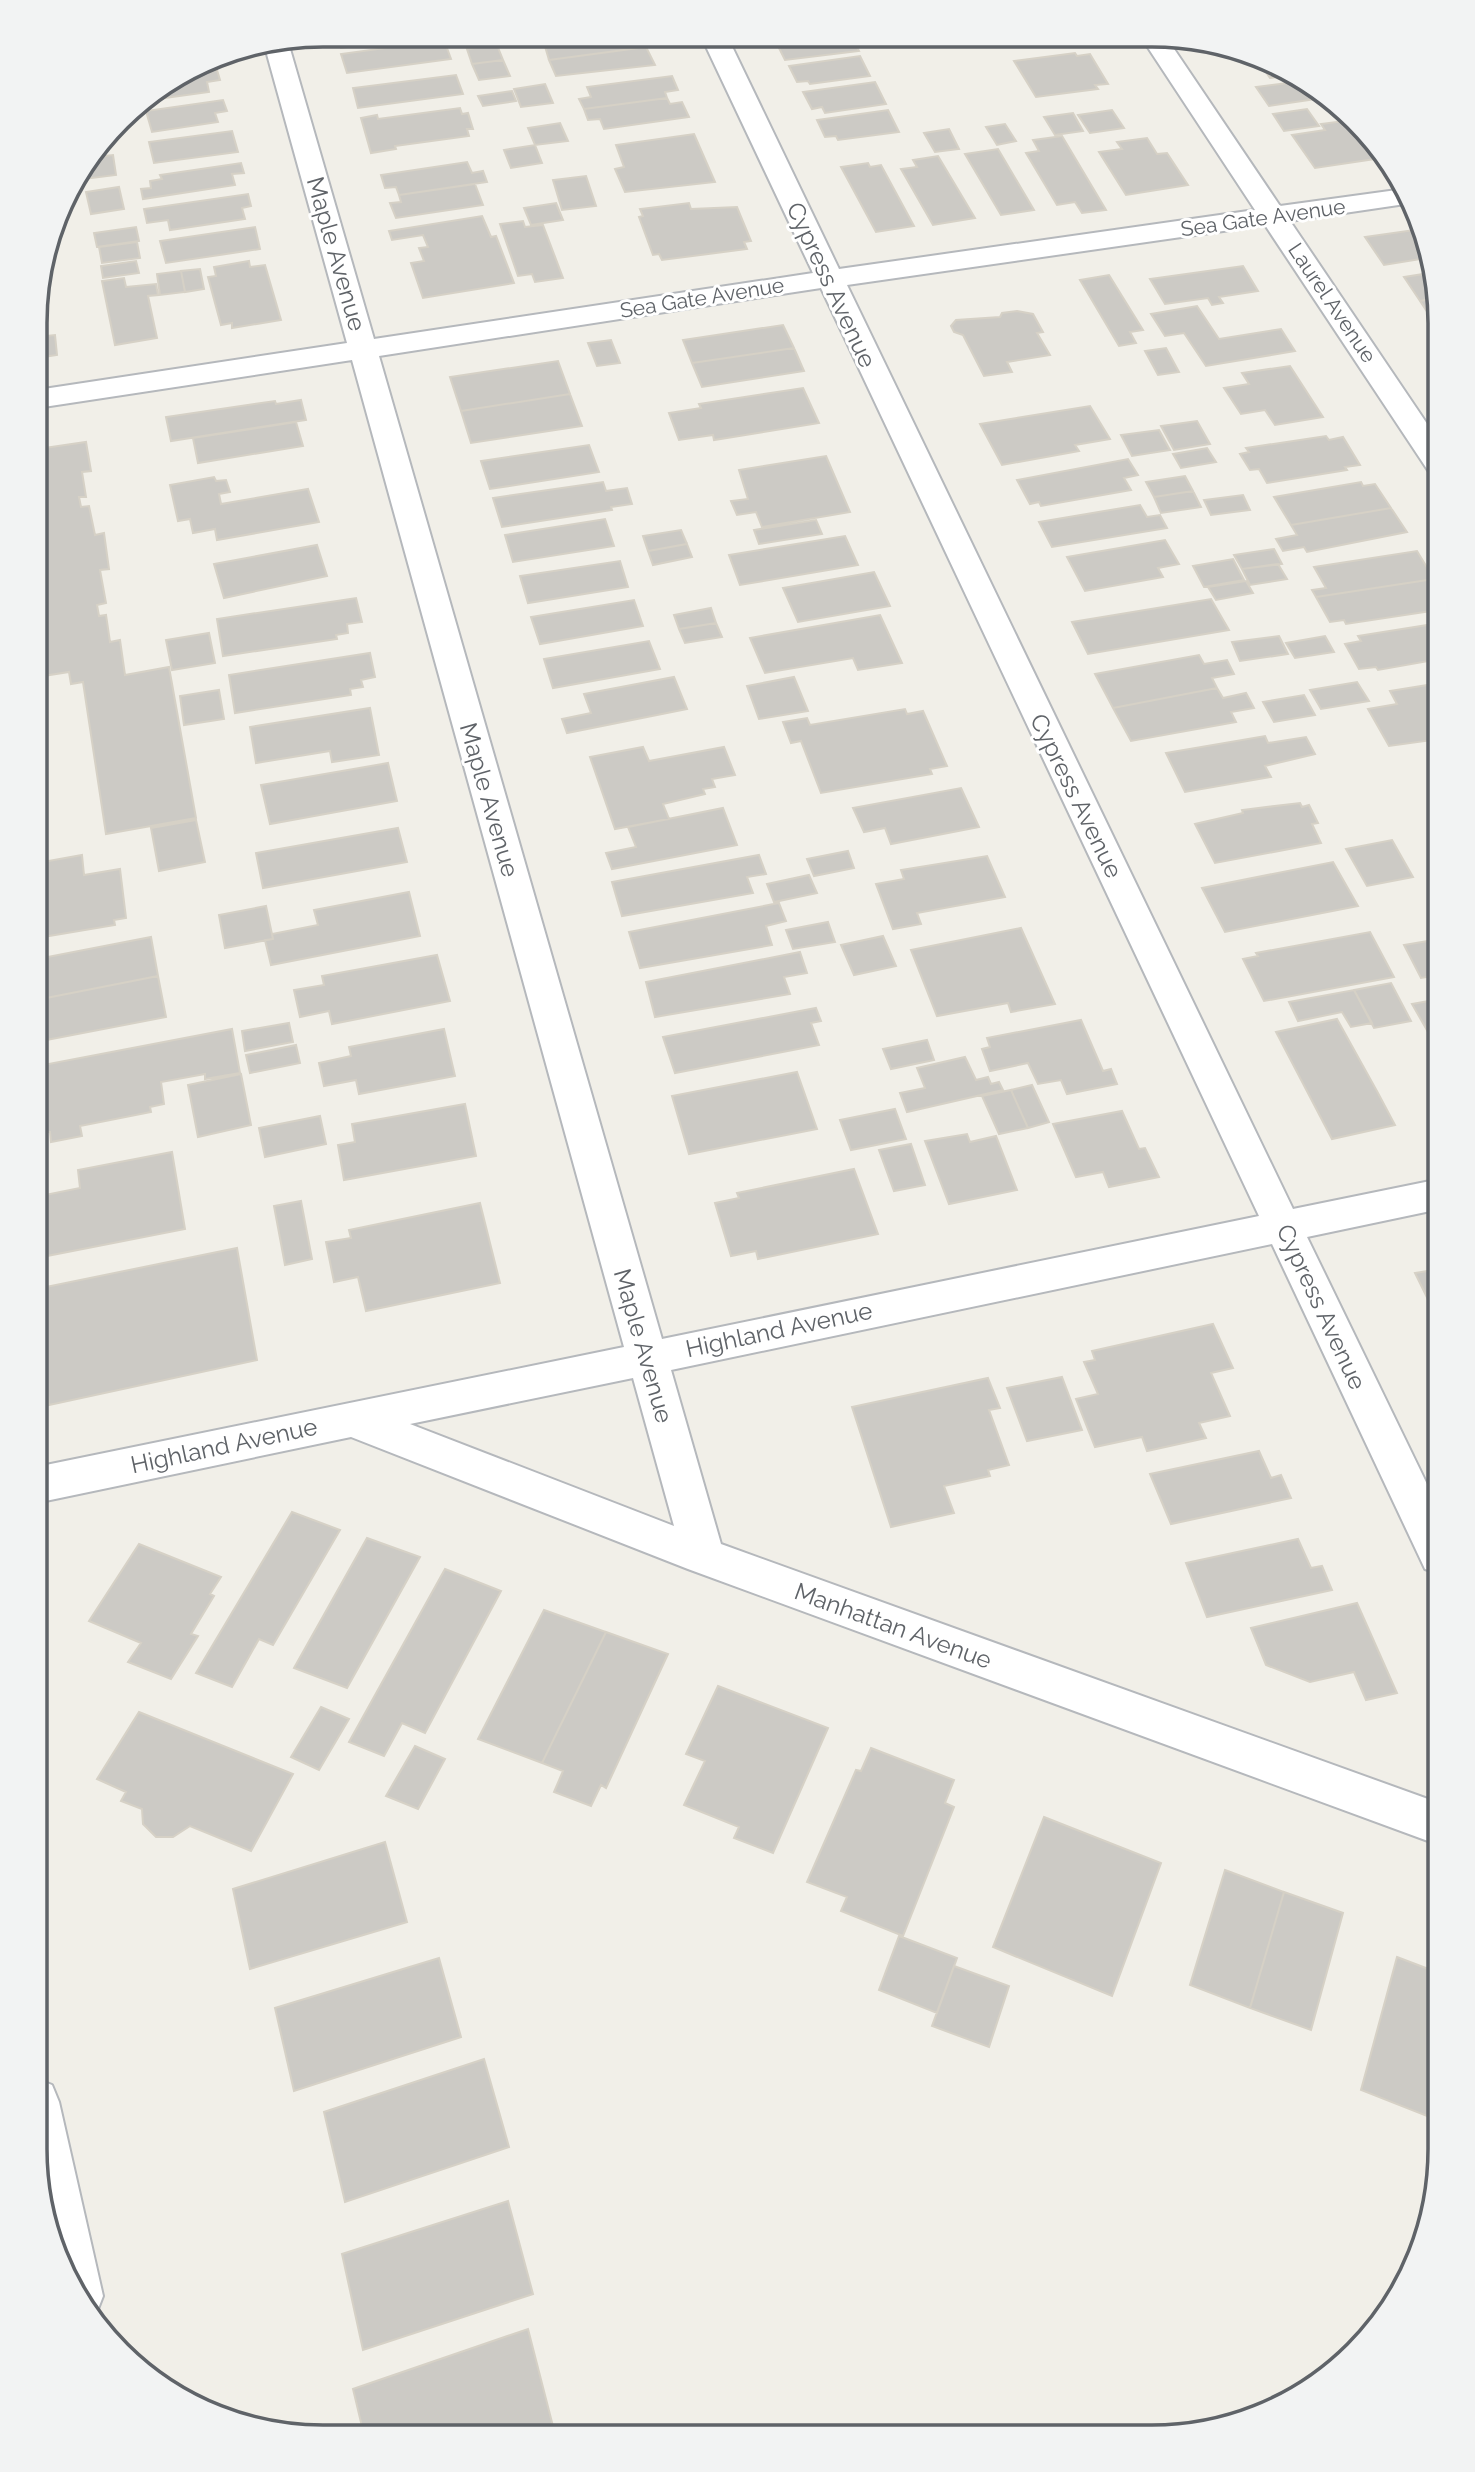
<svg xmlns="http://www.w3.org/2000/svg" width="1475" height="2472" viewBox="0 0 1475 2472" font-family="Raleway,sans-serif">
	<rect width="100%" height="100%" fill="#f1efe8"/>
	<path fill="#cccac5" stroke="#d6d1c6" stroke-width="2" d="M337 35H439L341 48Z
		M585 36H641L646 47 549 60 544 43Z
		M800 36 861 37 852 38 859 51 785 60 775 40Z
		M972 37H1036L977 45Z
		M444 40 451 59 347 73 341 54Z
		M497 45 503 60 472 64 467 49Z
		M646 47 655 65 556 76 549 60Z
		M1075 53 1077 56 1090 54 1108 84 1095 85 1098 89 1036 97 1014 61Z
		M860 56 870 76 810 84 808 81 797 82 789 66Z
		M1255 56 1262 57 1293 75 1270 78Z
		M503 60 510 76 479 80 472 64Z
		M217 70 220 80 207 82 209 92 143 101 186 74Z
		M456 75 463 94 358 108 353 88Z
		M672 76 678 90 665 92 667 98 584 109 579 99 591 97 587 87Z
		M1303 81 1330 97 1269 106 1256 87Z
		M875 82 886 104 825 113 822 107 812 109 803 92Z
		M545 84 553 103 521 107 514 89Z
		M512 91 516 101 483 106 478 96Z
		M667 98 670 104 682 102 689 117 604 129 600 119 588 120 584 109Z
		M223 100 227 111 215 113 218 122 152 132 146 111Z
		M460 108 462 114 468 113 473 129H467L469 136 395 146 396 149 371 153 361 118 377 115 378 119Z
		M1307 109 1319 126 1284 131 1273 114Z
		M888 110 899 132 838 140 836 136 825 137 817 120Z
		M1112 110 1124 128 1090 133 1078 115Z
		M1073 113 1083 131 1055 135 1044 117Z
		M1352 120 1359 130 1354 131 1375 159 1315 168 1292 135 1325 130 1321 124Z
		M560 123 568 141 535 145 528 128Z
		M1005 124 1016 141 997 145 986 127Z
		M949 129 959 149 935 152 924 133Z
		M232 131 238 152 154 163 149 142Z
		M694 134 715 182 625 192 615 169 624 167 616 145Z
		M1062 136 1106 210 1082 213 1075 202 1057 205 1026 153 1039 151 1033 140Z
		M1147 138 1157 154 1167 153 1188 185 1126 195 1099 152 1122 149 1117 142Z
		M535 145 542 163 511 168 504 150Z
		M998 149 1034 210 1001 215 965 154Z
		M113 155 116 175 84 179 83 172 95 157Z
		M938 156 975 218 933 225 901 169 917 167 913 160Z
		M467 162 472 173 483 171 487 182 399 195 396 187 385 188 381 175Z
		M241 163 244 173 232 174 235 185 143 199 141 189 151 188 150 181 162 179 160 175Z
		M868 163 870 167 881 165 914 226 876 232 841 167Z
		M586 176 596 206 562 210 553 180Z
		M475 184 483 205 396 218 390 203 401 202 399 195Z
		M119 187 124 209 91 214 86 192Z
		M248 194 251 206 242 208 245 219 170 230 168 220 147 223 144 209Z
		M556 203 563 220 531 225 524 208Z
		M689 203 691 209 737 207 751 241 744 242 747 249 662 260 659 254 653 255 639 217 643 216 640 209Z
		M482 216 491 237 496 236 514 283 423 298 411 263 424 261 419 248 428 247 423 235 392 240 389 231Z
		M523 221 525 227 543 225 563 278 535 282 532 274 518 276 500 224Z
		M136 227 139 241 97 247 94 233Z
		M255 227 260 249 166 263 160 241Z
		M1421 229 1427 258 1384 265 1365 237Z
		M137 242 140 258 102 263 99 247Z
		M136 261 139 273 103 278 101 266Z
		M249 261 250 267 265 265 281 320 232 328V323L221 325 208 277 216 276 214 267Z
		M1243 266 1258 291 1219 297 1223 303 1212 305 1208 298 1165 304 1150 279Z
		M200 269 204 289 185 292 181 271Z
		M181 271 185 292 160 295 157 274Z
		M1430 273 1435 298 1420 301 1404 277Z
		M1109 275 1143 330 1130 332 1136 343 1119 346 1080 280Z
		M124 278 126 287 156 284 158 295 148 296 157 338 115 345 102 281Z
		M1435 298 1440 323 1435 324 1420 301Z
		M1197 306 1219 339 1281 329 1295 351 1206 366 1184 333 1165 336 1151 314Z
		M1017 311 1033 314 1043 332 1037 333 1050 355 1007 362 1012 372 984 376 963 335 954 332 951 326 956 320 1000 317 1002 313Z
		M783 325 794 348 692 363 683 340Z
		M55 335 57 355 37 358V337Z
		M611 340 620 363 597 366 588 343Z
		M794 348 804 371 702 387 692 363Z
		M1166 348 1179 372 1158 375 1145 351Z
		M558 361 570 394 461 411 450 377Z
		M1290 366 1323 417 1275 425 1265 410 1241 414 1224 388 1249 384 1242 373Z
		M803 388 819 423 714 440 713 435 679 440 669 413 701 408 699 404Z
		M570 394 582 426 471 443 461 411Z
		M301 400 306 420 171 441 166 417 275 401 276 404Z
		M1090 406 1110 439 1075 445 1079 451 1002 465 980 424Z
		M1197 421 1210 444 1174 450 1161 426Z
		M296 422 303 446 198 463 193 438Z
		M1159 430 1170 450 1132 456 1121 435Z
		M1326 436 1329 440 1343 437 1360 465 1345 467 1347 470 1267 483 1259 469 1250 470 1240 454 1249 452 1246 448Z
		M86 442 91 471 82 472 86 497H79L81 507 89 506 95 535 104 533 109 569 100 570 106 603 97 605 99 616 106 615 110 642 120 640 125 675 169 667 196 818 106 834 83 682 71 684 69 672 37 677V611L47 609 44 595 37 596V449Z
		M589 445 599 472 490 489 481 461Z
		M1207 448 1216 462 1181 468 1173 454Z
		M826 456 850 512 762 527 756 512 737 515 731 501 748 499 739 470Z
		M1128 459 1138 475 1124 478 1131 490 1041 506 1039 502 1030 504 1017 480Z
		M1185 476 1193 491 1154 497 1146 482Z
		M214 477 216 481 226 480 230 492 219 494 221 504 308 489 319 522 217 540 215 529 193 533 190 519 178 521 170 485Z
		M603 482 606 491 627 488 632 504 611 507 612 510 502 527 493 498Z
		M1361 482 1363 486 1375 484 1391 508 1291 525 1274 497Z
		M1193 491 1201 507 1161 513 1154 497Z
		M1243 495 1250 510 1211 515 1204 500Z
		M1140 505 1147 517 1160 515 1167 528 1052 547 1039 522Z
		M1391 508 1407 532 1307 552 1304 547 1283 551 1276 539 1297 535 1291 525Z
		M605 519 614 546 513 562 505 535Z
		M816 520 822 534 759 544 754 530Z
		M681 530 687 544 648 551 643 536Z
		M845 536 858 565 740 585 729 555Z
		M1165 540 1179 564 1158 568 1163 577 1085 591 1067 557Z
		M687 544 692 557 653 565 648 551Z
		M317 545 327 576 224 598 214 564Z
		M1274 549 1282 564 1242 569 1234 555Z
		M1417 551 1434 579 1316 597 1312 590 1326 588 1314 567Z
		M1233 559 1244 580 1204 587 1193 566Z
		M620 561 628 587 528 603 520 576Z
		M1278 564 1287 579 1250 585 1242 569Z
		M874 572 890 606 798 622 783 588Z
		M1434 579 1440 589V606H1436L1438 610 1346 624 1344 620 1330 622 1316 597Z
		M1246 581 1253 593 1216 600 1208 587Z
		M356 598 362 622 347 624 348 633 336 635 337 639 223 656 217 619Z
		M1211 599 1229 630 1088 654 1072 622Z
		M634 600 643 626 540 644 531 617Z
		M711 608 716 623 679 629 674 615Z
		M880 615 902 663 858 670 853 658 765 673 750 638Z
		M716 623 722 637 685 643 679 629Z
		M1440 623V659L1378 670 1376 667 1359 669 1345 644 1361 641 1358 636Z
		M209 633 215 663 172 670 166 640Z
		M1279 636 1288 654 1240 661 1232 642Z
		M1325 636 1334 652 1295 658 1286 643Z
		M649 641 660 669 553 688 544 659Z
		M370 653 375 677 361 680 363 687 350 689 351 695 235 713 229 675Z
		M1199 655 1204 664 1227 660 1234 674 1212 678 1217 688 1113 708 1095 674Z
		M674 677 687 709 567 733 562 719 591 713 584 694Z
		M794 677 808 711 759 719 747 686Z
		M1357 682 1369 701 1321 709 1310 690Z
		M1440 683V739L1389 746 1368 709 1397 704 1390 691Z
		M1217 688 1223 698 1246 693 1254 708 1231 712 1236 722 1131 741 1113 708Z
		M219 690 224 719 184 725 180 696Z
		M1304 695 1315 715 1274 722 1263 702Z
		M370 708 379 755 332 762 330 751 256 763 250 727Z
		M905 709 907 714 923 711 947 766 930 769 932 774 821 793 801 741 791 743 783 722 807 718 810 725Z
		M1265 736 1268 743 1306 737 1315 754 1265 766 1271 777 1185 792 1166 753Z
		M643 747 649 761 724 747 735 775 712 779 715 787 703 789 705 794 663 804 669 819 615 829 590 757Z
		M388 763 397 801 270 824 261 785Z
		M961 788 979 827 891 844 885 828 864 832 853 808Z
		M1300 803 1302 807 1309 805 1318 823 1312 824 1321 843 1215 863 1195 824 1243 813 1242 810Z
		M723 808 737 845 612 869 606 853 636 847 628 827Z
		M196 820 205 862 159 871 151 828Z
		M398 828 407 862 263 888 256 853Z
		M1392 840 1413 877 1367 886 1346 849Z
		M848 851 854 868 814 876 807 859Z
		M82 855 84 875 120 869 126 918 114 920 115 925 37 938V863Z
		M759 855 766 874 747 877 753 893 622 916 612 882Z
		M987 856 1005 897 917 913 921 924 893 929 876 884 904 879 901 870Z
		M1333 862 1358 906 1225 932 1202 888Z
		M809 875 817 893 774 902 767 884Z
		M409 892 420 936 271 965 265 940 273 939 272 934 318 925 314 910Z
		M779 903 786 921 766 926 772 945 640 968 629 932Z
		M266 906 273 939 225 948 219 915Z
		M828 922 835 942 793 949 786 930Z
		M1021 928 1055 1004 1011 1012 1008 1003 937 1016 911 950Z
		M1370 932 1394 977 1264 1001 1243 959 1258 956 1256 953Z
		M883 936 896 966 854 975 841 945Z
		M151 937 158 976 36 1000 37 959Z
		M1440 939V975L1421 978 1404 945Z
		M800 952 807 973 784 977 790 994 655 1017 646 982Z
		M437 955 450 1001 332 1024 329 1011 300 1017 294 990 324 985 322 976Z
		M158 976 166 1017 36 1042V1000Z
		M1391 983 1411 1021 1374 1028 1354 990Z
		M1354 990 1372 1023 1351 1027 1342 1012 1298 1021 1289 1002Z
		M1440 999V1053L1412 1004Z
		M816 1008 821 1021 811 1023 819 1045 675 1073 663 1037Z
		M1337 1019 1378 1093 1395 1125 1332 1139 1276 1032Z
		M1081 1020 1103 1071 1111 1069 1117 1084 1067 1094 1061 1080 1038 1084 1028 1063 990 1071 982 1049 990 1047 987 1038Z
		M289 1023 293 1042 245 1051 242 1031Z
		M232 1029 240 1073 205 1079V1074L161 1082 164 1104 150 1107 151 1112 80 1126 82 1136 51 1142 50 1132H47L38 1066Z
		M444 1029 455 1076 359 1094 356 1080 324 1086 319 1063 351 1056 349 1047Z
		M927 1040 934 1060 891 1069 883 1049Z
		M296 1045 300 1063 250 1073 246 1055Z
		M965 1057 976 1080 988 1077 991 1084 999 1082 1003 1090 907 1112 900 1093 925 1088 917 1068Z
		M797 1072 817 1129 689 1154 672 1096Z
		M241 1074 251 1125 198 1137 188 1085Z
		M1032 1085 1049 1122 1028 1128 1011 1090Z
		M1011 1090 1028 1128 999 1134 982 1096Z
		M465 1104 476 1156 344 1180 338 1145 355 1142 352 1124Z
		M895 1109 906 1139 851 1150 840 1120Z
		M1122 1111 1139 1149 1145 1148 1159 1177 1109 1187 1103 1172 1076 1177 1053 1124Z
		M320 1116 326 1144 265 1157 259 1128Z
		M967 1134 970 1142 996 1136 1017 1190 949 1204 925 1141Z
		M911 1144 925 1185 894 1191 879 1150Z
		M172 1152 185 1229 47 1256 40 1196 80 1188 78 1170Z
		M854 1169 878 1234 758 1259 756 1251 731 1256 715 1203 739 1198 737 1193Z
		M301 1201 312 1259 285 1265 274 1206Z
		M480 1203 500 1283 366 1311 358 1277 334 1282 326 1242 351 1238 349 1230Z
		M237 1248 257 1360 49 1405 36 1289Z
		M1440 1269V1324L1415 1273Z
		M1213 1324 1233 1368 1211 1373 1230 1416 1199 1423 1206 1438 1147 1451 1142 1437 1095 1447 1076 1399 1098 1394 1084 1362 1095 1360 1092 1351Z
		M1062 1377 1082 1430 1027 1441 1007 1388Z
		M988 1378 1000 1408 989 1410 1009 1465 988 1470 990 1476 944 1486 954 1513 891 1527 852 1407Z
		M1259 1451 1271 1478 1281 1475 1291 1498 1171 1524 1150 1474Z
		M292 1512 340 1530 273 1645 259 1639 232 1687 196 1673Z
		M367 1538 420 1557 347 1688 294 1668Z
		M1298 1539 1311 1568 1322 1566 1332 1590 1207 1617 1186 1563Z
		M139 1544 221 1577 210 1594 214 1596 191 1634 198 1636 171 1679 128 1662 141 1643 89 1621Z
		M445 1569 501 1591 425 1733 402 1723 384 1756 349 1742Z
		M1357 1603 1397 1693 1366 1700 1354 1672 1310 1682 1266 1665 1251 1628Z
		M544 1610 606 1632 542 1763 478 1739Z
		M606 1632 668 1654 606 1788 601 1785 591 1806 554 1792 563 1771 542 1763Z
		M718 1686 828 1728 773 1853 734 1838 739 1827 684 1805 705 1761 686 1754Z
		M321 1707 349 1719 319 1770 291 1757Z
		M139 1712 293 1774 251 1851 190 1826 173 1837H156L143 1824 142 1809 121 1801 126 1792 97 1779Z
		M415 1746 445 1759 418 1809 386 1796Z
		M871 1748 954 1780 945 1803 954 1807 903 1936 841 1911 847 1897 807 1882 856 1770 861 1771Z
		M1044 1817 1161 1863 1112 1996 993 1947Z
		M385 1842 407 1922 250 1969 233 1889Z
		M1225 1870 1284 1892 1250 2008 1190 1985Z
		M1284 1892 1343 1913 1311 2030 1250 2008Z
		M899 1936 957 1958 937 2013 879 1990Z
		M1397 1957 1439 1973V2089L1432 2118 1361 2090Z
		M439 1958 461 2037 294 2091 275 2008Z
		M954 1966 1009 1986 989 2047 932 2026Z
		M484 2059 509 2147 345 2202 324 2112Z
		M508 2201 533 2294 363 2350 342 2254Z
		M528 2329 554 2430 540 2435H364L353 2389Z"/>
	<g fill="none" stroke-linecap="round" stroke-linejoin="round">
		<defs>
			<path id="minor" d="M701 36H727L839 269 1255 210 1141 37H1166L1280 206 1404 189 1412 203 1290 221 1440 443V474L1429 472 1265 225 847 285 1293 1209 1440 1179V1209L1307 1237 1440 1511V1574L1425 1569 1272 1244 671 1370 721 1544 1439 1803V1845L688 1569 351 1437 36 1503V1467L624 1347 352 360 37 408V390L347 343 265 47 288 42 374 339 813 273ZM821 288 1259 1216 662 1339 379 356ZM633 1378 674 1526 410 1424Z
				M35 2078 52 2085 59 2102 103 2296 96 2314 90 2316 57 2259 35 2149Z"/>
		</defs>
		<use href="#minor" stroke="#b5b8bc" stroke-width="4"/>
		<use href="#minor" fill="#fff" fill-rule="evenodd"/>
	</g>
	<g text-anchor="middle" stroke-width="6" stroke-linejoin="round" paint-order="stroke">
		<g font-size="21" fill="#5f6368" stroke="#fff">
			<text transform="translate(1263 218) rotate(-8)" y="7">Sea Gate Avenue</text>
			<text transform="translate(702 298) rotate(-9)" y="7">Sea Gate Avenue</text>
			<text transform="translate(1332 303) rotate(56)" y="7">Laurel Avenue</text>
		</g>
		<g font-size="24" fill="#5f6368" stroke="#fff">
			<text transform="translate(336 254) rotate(74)" y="8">Maple Avenue</text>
			<text transform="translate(831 285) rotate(65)" y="8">Cypress Avenue</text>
			<text transform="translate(1076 796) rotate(64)" y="8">Cypress Avenue</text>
			<text transform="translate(489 800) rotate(74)" y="8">Maple Avenue</text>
			<text transform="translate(1321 1307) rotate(65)" y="8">Cypress Avenue</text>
			<text transform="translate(779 1330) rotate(-12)" y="8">Highland Avenue</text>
			<text transform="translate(643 1346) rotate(74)" y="8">Maple Avenue</text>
			<text transform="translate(224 1446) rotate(-12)" y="8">Highland Avenue</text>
			<text transform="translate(893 1626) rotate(20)" y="8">Manhattan Avenue</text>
		</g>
	</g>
	<path d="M0 0H1475V2472H0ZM323 47H1152A276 276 0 0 1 1428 323V2149A276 276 0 0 1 1152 2425H323A276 276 0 0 1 47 2149V323A276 276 0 0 1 323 47Z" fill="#f2f3f3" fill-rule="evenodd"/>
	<path fill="none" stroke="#5f6368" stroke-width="3.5" d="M323 47H1152A276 276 0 0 1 1428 323V2149A276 276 0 0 1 1152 2425H323A276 276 0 0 1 47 2149V323A276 276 0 0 1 323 47Z"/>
</svg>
